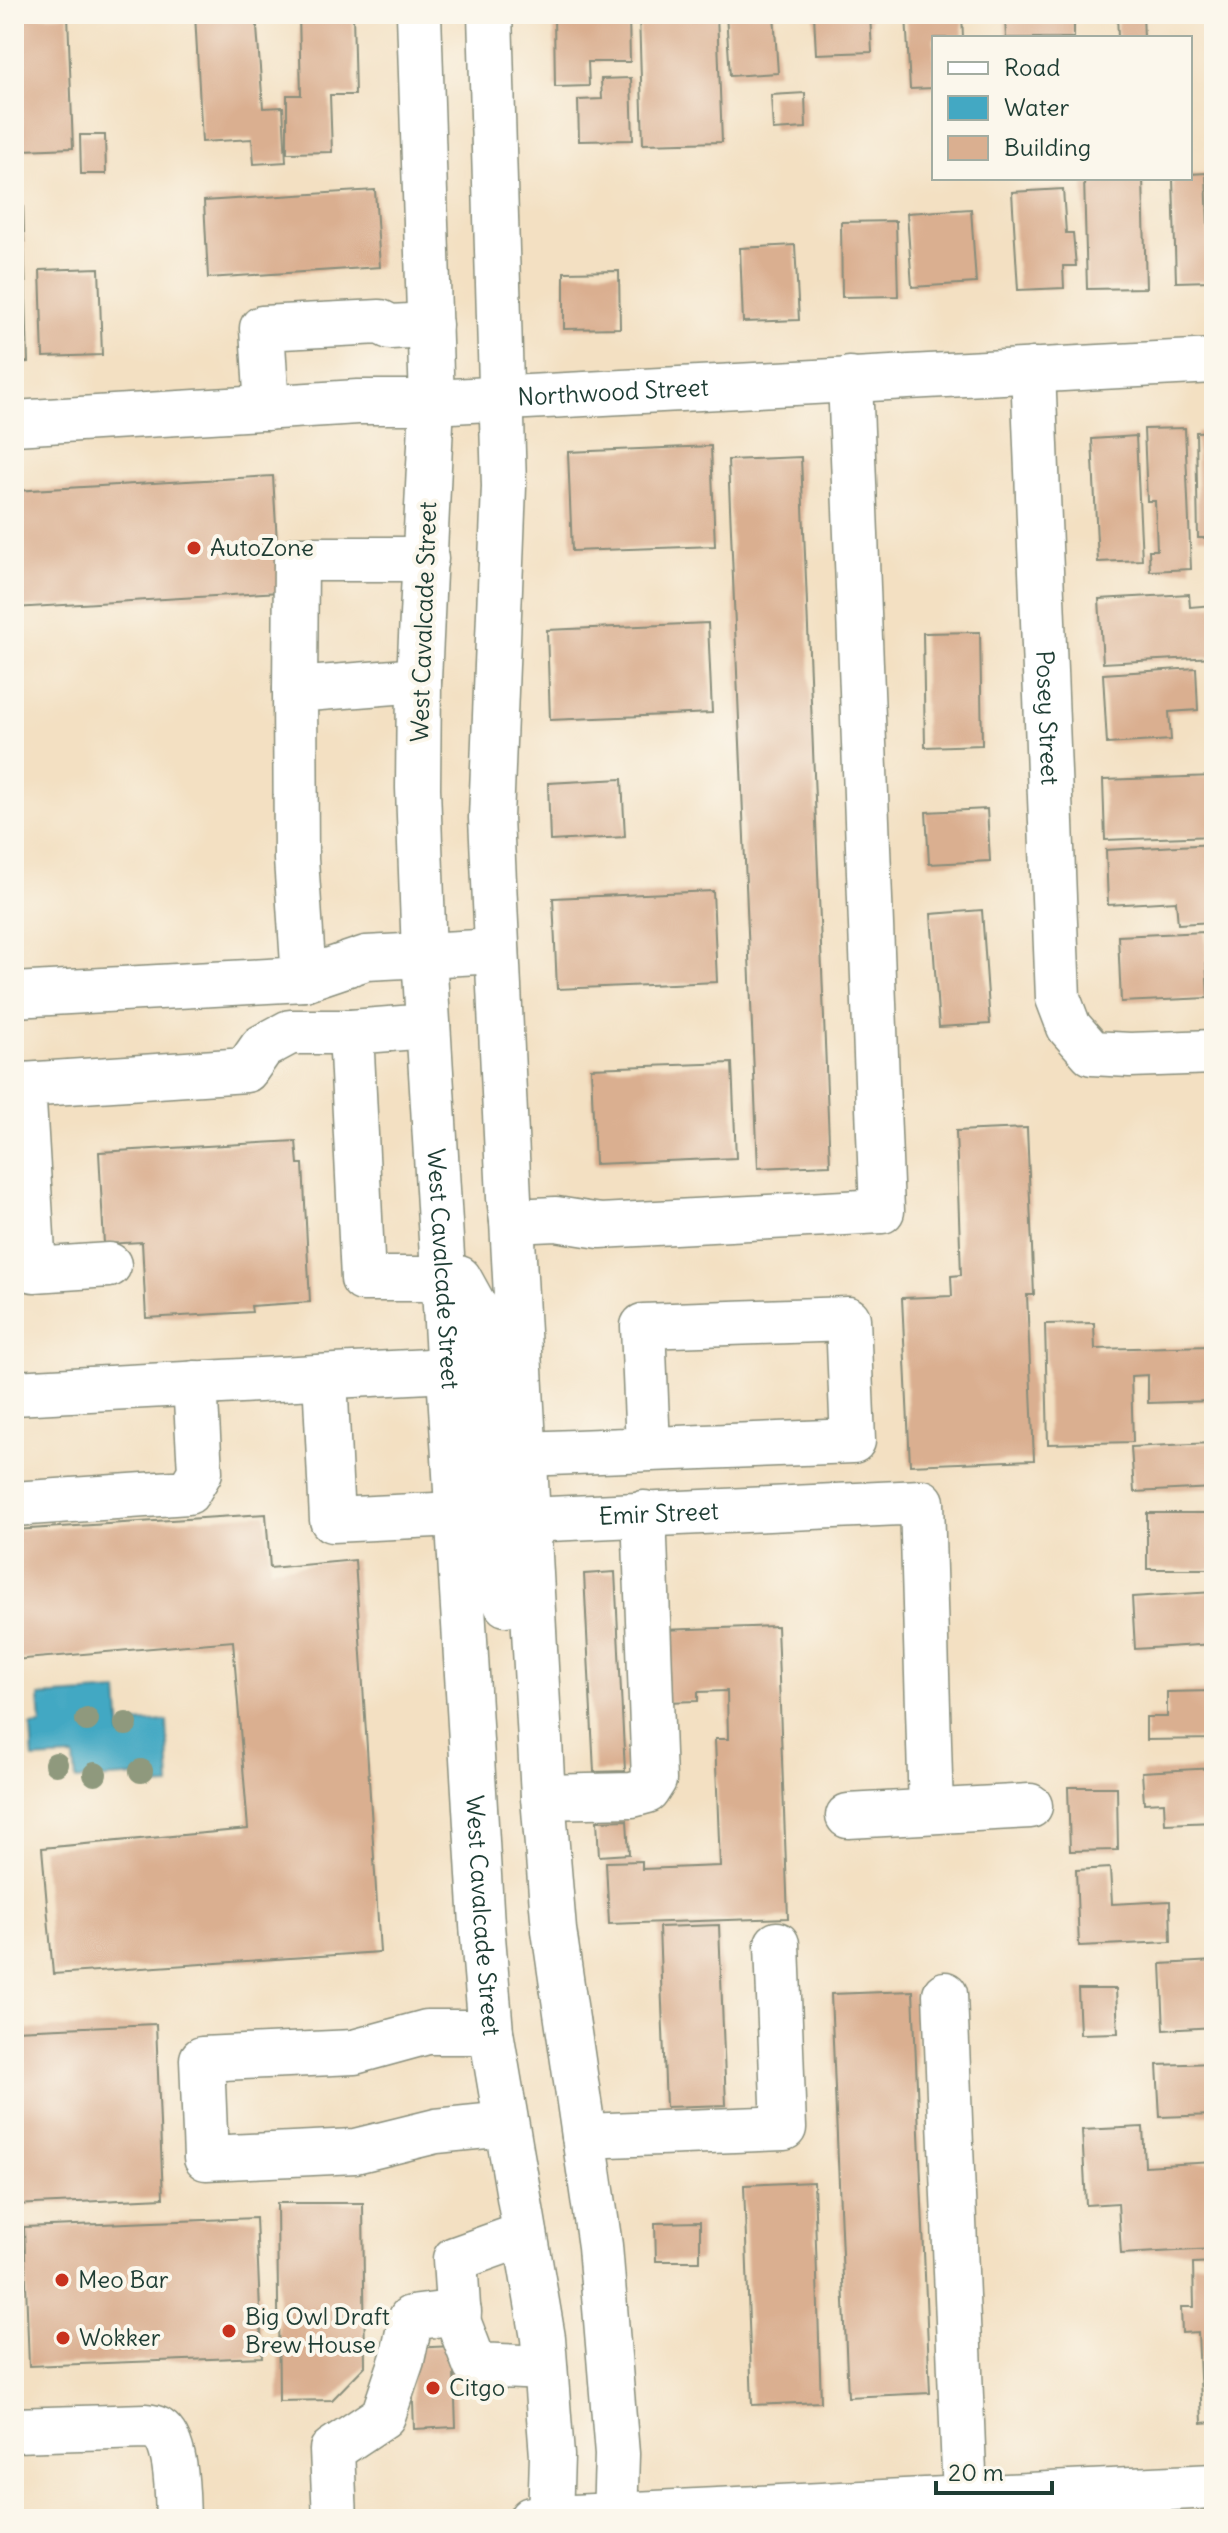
<svg xmlns="http://www.w3.org/2000/svg" width="1228" height="2533" viewBox="0 0 1228 2533" font-family="Delius,sans-serif">
	<rect width="100%" height="100%" fill="#fbf7ec"/>
	<filter id="ink" filterUnits="userSpaceOnUse"><feTurbulence type="fractalNoise" baseFrequency=".0125" numOctaves="2"/><feDisplacementMap in="SourceGraphic" scale="16" xChannelSelector="R" yChannelSelector="G"/><feConvolveMatrix kernelMatrix="1 2 1 2 8 2 1 2 1" color-interpolation-filters="sRGB"/></filter>
	<filter id="wash" filterUnits="userSpaceOnUse"><feTurbulence type="fractalNoise" baseFrequency=".006" numOctaves="4" result="noise"/><feDisplacementMap in="SourceGraphic" scale="32" xChannelSelector="R" yChannelSelector="G"/><feGaussianBlur stdDeviation="1.8" result="paint"/><feColorMatrix in="noise" values="0 0 0 0 0 0 0 0 0 0 0 0 0 0 0 0 0 1.4 0 .05"/><feComposite in="paint" operator="in"/></filter>
	<g filter="url(#wash)">
		<rect width="100%" height="100%" fill="#f3e0c2"/>
		<path fill="#43a8c3" stroke="#31727c" stroke-width="2" d="M118 1691 121 1736 134 1735 133 1723 167 1721 170 1786 145 1787 144 1776 76 1780 74 1757 33 1759 31 1726 41 1725 39 1696Z"/>
		<g id="blocks">
			<path fill="#daaf90" d="M195 14H256L263 108 283 107 286 162 254 164 252 139 202 142Z
				M299 14H353L355 95H330L332 152 287 153V95H301Z
				M554 14H629L630 62H588L589 86 555 87Z
				M639 14H717L722 142 643 144Z
				M726 14H774L778 73 730 76Z
				M814 14H870L872 52 816 54Z
				M906 14H962L963 38H934V88L910 89Z
				M1005 14H1074V38H1006Z
				M1117 14H1143L1144 38H1118Z
				M68 15 73 148 23 150 19 17Z
				M631 78 633 140 579 141 578 100 602 99 601 79Z
				M805 93 806 128 773 130 771 95Z
				M80 135H105L106 174H81Z
				M1206 173 1210 281 1176 282 1173 178H1190V174Z
				M1084 178H1143L1146 288 1087 289Z
				M1063 189 1066 233H1073L1076 266H1063L1064 288 1018 290 1012 192Z
				M375 190 380 267 208 278 204 201Z
				M23 203 28 362 14 363V204Z
				M971 209 976 283 912 287 907 213Z
				M896 221 898 296 842 297 841 222Z
				M795 245 799 320 743 322 740 248Z
				M99 268 102 355 43 357 40 270Z
				M619 271 620 328 564 329V272Z
				M1185 428 1191 569 1150 571 1149 550H1157L1155 501H1147L1144 429Z
				M1214 431V538H1198L1196 432Z
				M1136 436 1142 560 1098 562 1092 439Z
				M711 446 715 546 572 551 568 452Z
				M801 457 830 1165 758 1168 728 460Z
				M273 476 280 592 14 608V491Z
				M1189 594 1190 607 1214 605V657L1103 663 1099 599Z
				M708 623 712 713 550 720 547 630Z
				M980 632 982 745 925 747 923 633Z
				M1196 668 1198 710 1169 712 1171 740 1107 744 1103 674Z
				M1214 776V836L1105 840 1103 780Z
				M622 779 625 837 550 841 548 783Z
				M987 809 990 861 929 864 926 812Z
				M1214 844V922L1178 924 1176 901 1108 905 1106 850Z
				M713 891 717 982 557 989 553 898Z
				M982 910 990 1024 939 1027 931 914Z
				M1205 932 1208 998 1121 1002 1118 936Z
				M732 1063 736 1158 595 1164 591 1068Z
				M1027 1128 1034 1295H1027L1034 1460 910 1465 902 1298 952 1296 951 1276 961 1275 956 1131Z
				M296 1141 298 1164H303L310 1302 251 1306 252 1312 146 1318 142 1242 104 1244 99 1152Z
				M1094 1323 1095 1349 1211 1346 1212 1401 1148 1403V1375L1131 1376 1133 1442 1048 1444 1045 1324Z
				M1211 1443 1214 1488 1134 1492 1131 1447Z
				M1147 1513H1214V1569H1147Z
				M266 1514 270 1568 355 1560 380 1952 53 1974 42 1848 248 1829 233 1641 14 1660V1530Z
				M615 1572 625 1771 594 1772 584 1574Z
				M1214 1592V1644L1135 1649 1132 1597Z
				M777 1626 788 1918 609 1924 606 1862 642 1861V1869L720 1866 715 1739H728L727 1691 698 1692V1701L664 1702 661 1630Z
				M1214 1691V1739L1146 1740V1717H1167V1692Z
				M1214 1768V1822L1165 1824 1164 1802 1144 1803 1142 1772Z
				M1068 1787H1117L1118 1850 1070 1851Z
				M627 1820 629 1854 599 1856 597 1821Z
				M1110 1868 1112 1904 1170 1901 1171 1942 1079 1946 1076 1870Z
				M719 1925 726 2105 666 2107 659 1927Z
				M1214 1961V2027L1164 2030 1161 1964Z
				M1078 1989H1116L1118 2033 1080 2034Z
				M913 1991 930 2393 848 2397 831 1994Z
				M156 2024 163 2198 14 2205V2030Z
				M1214 2063V2115L1160 2117 1157 2065Z
				M1143 2127 1145 2166 1214 2162V2249L1121 2254 1118 2203 1086 2205 1082 2130Z
				M814 2182 821 2402 752 2405 744 2185Z
				M277 2203H363L365 2366 332 2400 279 2401Z
				M256 2218 262 2357 29 2366 24 2227Z
				M700 2222V2261H656L655 2223Z
				M1214 2262V2422L1202 2423 1198 2332 1182 2333 1181 2307H1194L1193 2263Z
				M453 2346 456 2427 414 2429 411 2348Z"/>
		</g>
	</g>
	<g filter="url(#ink)">
		<use href="#blocks" fill-opacity="0" stroke="#898e7b" stroke-width="2"/>
		<g fill="none" stroke-linecap="round" stroke-linejoin="round">
			<defs>
				<g id="minor">
					<path id="s1" d="M1033 370 1058 998 1069 1027 1092 1053 1130 1055 1214 1052"/>
					<path d="M267 408 262 328 380 322 390 327 430 325"/>
					<path id="s2" d="M14 423 358 402H432L1214 361"/>
					<path d="M295 690 296 559H426"/>
					<path d="M304 979 366 958 424 955"/>
					<path d="M14 995 304 979 296 859 295 690 419 680"/>
					<path d="M351 1032 363 1279H443"/>
					<path d="M512 1221 556 1219 600 1226 882 1211 850 379"/>
					<path d="M109 1265 34 1270 23 1085 246 1070 262 1047 290 1032H351L428 1026"/>
					<path d="M325 1377 332 1520 456 1514"/>
					<path d="M14 1393 448 1370"/>
					<path d="M524 1454 853 1441 848 1319 643 1326 648 1448"/>
					<path d="M14 1504 188 1492 200 1472 195 1383"/>
					<path id="s3" d="M527 1520 922 1502 931 1811"/>
					<path d="M543 1797 632 1795 647 1791 654 1780 644 1513"/>
					<path d="M848 1816 1030 1806"/>
					<path d="M945 1994 965 2498"/>
					<path d="M491 2032H427L354 2052 202 2059 206 2158 355 2151 436 2131 506 2124"/>
					<path d="M584 2136 784 2128 777 1944"/>
					<path d="M525 2234 455 2259 459 2323 475 2365 545 2368"/>
					<path d="M14 2430 146 2426C151 2427 155 2427 159 2430 178 2442 177 2498 178 2519"/>
					<path d="M335 2519 332 2450 383 2416 402 2360 411 2318 459 2312"/>
				</g>
				<g id="major">
					<path id="s4" d="M419 14 432 402 419 680 418 788 424 955 482 1925 491 2032 543 2338 552 2456 550 2519"/>
					<path d="M490 14 504 486 491 818 509 1198 512 1221 543 1797 554 1930 600 2246 617 2454 615 2519"/>
					<path d="M424 955 497 951"/>
					<path d="M443 1279 459 1278 475 1307 488 1488 508 1508 527 1520"/>
					<path d="M456 1514 481 1522 500 1549 506 1604"/>
					<path d="M531 2519 1214 2486"/>
				</g>
			</defs>
			<use href="#minor" stroke="#898e7b" stroke-width="47"/>
			<use href="#major" stroke="#898e7b" stroke-width="47"/>
			<use href="#minor" stroke="#fff" stroke-width="44"/>
			<use href="#major" stroke="#fff" stroke-width="44"/>
		</g>
		<g fill="#8f997d">
			<circle cx="87" cy="1720" r="12"/>
			<circle cx="126" cy="1724" r="12"/>
			<circle cx="56" cy="1764" r="12"/>
			<circle cx="141" cy="1771" r="12"/>
			<circle cx="95" cy="1774" r="12"/>
		</g>
	</g>
	<g fill="#c8321e" stroke="#fbf7ec" stroke-width="3">
		<circle cx="194" cy="548" r="8"/>
		<circle cx="62" cy="2280" r="8"/>
		<circle cx="229" cy="2331" r="8"/>
		<circle cx="63" cy="2338" r="8"/>
		<circle cx="433" cy="2388" r="8"/>
	</g>
	<g text-anchor="middle" stroke-width="8" stroke-linejoin="round" paint-order="stroke">
		<g font-size="24" fill="#1f3d34" stroke="#fbf7ec">
			<text dy="8" stroke="none"><textPath href="#s2" startOffset="600">Northwood Street</textPath></text>
			<text transform="translate(424 622) rotate(-88)" y="8">West Cavalcade Street</text>
			<text dy="8" stroke="none"><textPath href="#s1" startOffset="348">Posey Street</textPath></text>
			<text dy="8" stroke="none"><textPath href="#s4" startOffset="1256">West Cavalcade Street</textPath></text>
			<text dy="8" stroke="none"><textPath href="#s3" startOffset="132">Emir Street</textPath></text>
			<text dy="8" stroke="none"><textPath href="#s4" startOffset="1904">West Cavalcade Street</textPath></text>
		</g>
		<g font-size="24" fill="#1f3d34" stroke="#fbf7ec" text-anchor="start">
			<text x="210" y="556">AutoZone</text>
			<text x="78" y="2288">Meo Bar</text>
			<text x="245" y="2325">Big Owl Draft<tspan x="245" dy="28">Brew House</tspan></text>
			<text x="79" y="2346">Wokker</text>
			<text x="449" y="2396">Citgo</text>
		</g>
	</g>
	<rect width="1228" height="2533" fill="none" stroke="#fbf7ec" stroke-width="48"/>
	<rect x="932" y="36" width="260" height="144" fill="#fbf7ec" stroke="#a3ada2" stroke-width="2"/>
	<rect x="948" y="62" width="40" height="12" fill="#ffffff" stroke="#a3ada2" stroke-width="2"/>
	<text x="1004" y="76" font-size="24" fill="#1f3d34">Road</text>
	<rect x="948" y="96" width="40" height="24" fill="#43a8c3" stroke="#a3ada2" stroke-width="2"/>
	<text x="1004" y="116" font-size="24" fill="#1f3d34">Water</text>
	<rect x="948" y="136" width="40" height="24" fill="#daaf90" stroke="#a3ada2" stroke-width="2"/>
	<text x="1004" y="156" font-size="24" fill="#1f3d34">Building</text>
	<path d="M936 2481v12h116v-12" fill="none" stroke="#1f3d34" stroke-width="4"/>
	<text x="948" y="2481" font-size="24" fill="#1f3d34" stroke="#fbf7ec" stroke-width="6" paint-order="stroke">20 m</text>
</svg>
